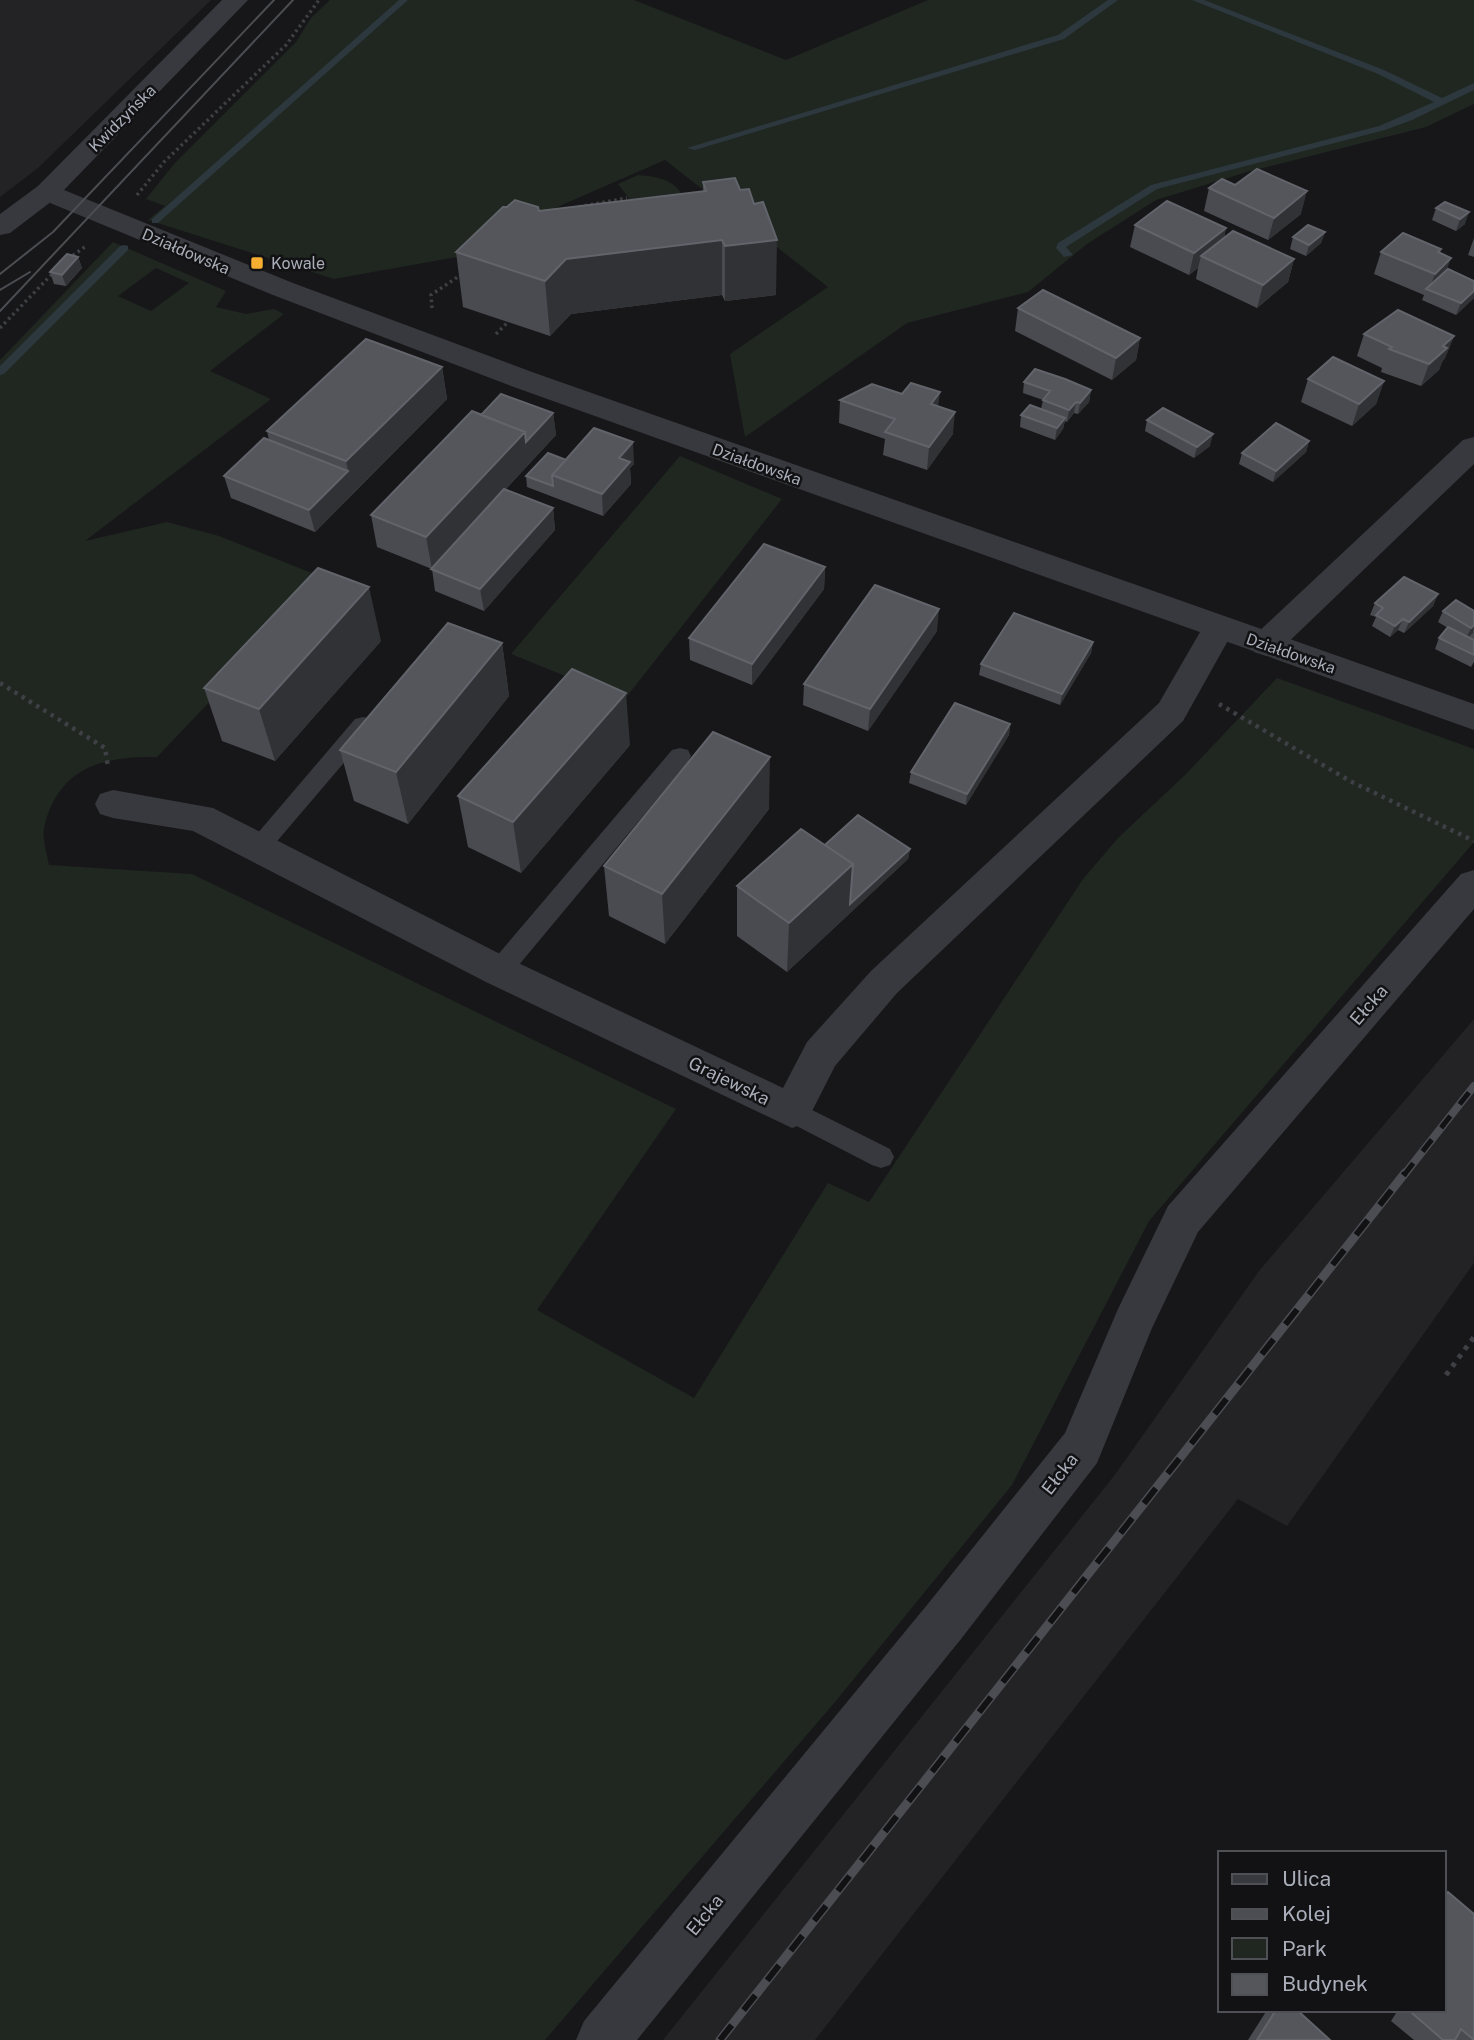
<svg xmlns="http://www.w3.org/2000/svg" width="1474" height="2040" viewBox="0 0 1474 2040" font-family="'Public Sans',sans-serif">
	<rect width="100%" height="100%" fill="#171719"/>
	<path fill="#232326" d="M0 0H211L38 168 0 197Z
		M1474 1019V1263L1287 1526 1238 1499 815 2040H663L1114 1476 1259 1271Z"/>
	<path fill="#1f2720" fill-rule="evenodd" d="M330 0H634L786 60 928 0H1474V104L1426 127 1247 172 1156 200 1087 244 1028 292 907 323 745 437 730 354 828 287 665 160 548 211 479 253 334 279 148 220 165 206 146 199 174 164 296 42 311 18Z
		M638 175C660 177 679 180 685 203L630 200 618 184Z
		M113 242 226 291 216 307 246 314 274 309 284 314 210 371 271 399 85 541 167 522 219 536 327 579 157 757C103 756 58 767 44 828 42 838 47 854 49 865L192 874 676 1109 537 1310 694 1398 828 1183 869 1202 1083 879 1118 838 1185 775 1277 678 1474 749V842L1149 1221 1012 1485 835 1702 545 2040H0V360ZM156 268 189 283 151 311 118 296Z
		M680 456 782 499 624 700 511 654Z"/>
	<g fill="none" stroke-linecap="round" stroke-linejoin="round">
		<path fill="#2d373e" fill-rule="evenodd" d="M399 0H408L158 223H152V219Z
			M1108 0H1118L1064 39 695 150 687 148 1058 35Z
			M1192 0H1204L1384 70 1442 98 1474 83V90L1412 120 1385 130 1157 189 1066 247 1073 255 1064 257 1056 248 1058 243 1151 185 1379 126 1434 102 1378 74Z
			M124 245 128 246V250L4 374 0 375V366L120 246Z"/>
		<path stroke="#3e4045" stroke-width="3.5" stroke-dasharray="2.5 3.5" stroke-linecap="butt" d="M137 195 164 162 286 45 319 0
			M567 209 627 198
			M68 259 86 246
			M432 308 431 295 462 274
			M0 328 54 272
			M496 334 508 322"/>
		<path stroke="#3e4045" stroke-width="4.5" stroke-dasharray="3.5 5" stroke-linecap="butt" d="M0 683 105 748 108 767
			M1219 704 1350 781 1474 841"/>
		<path stroke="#3e4045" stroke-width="5" stroke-dasharray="4.5 6" stroke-linecap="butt" d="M1446 1375 1474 1337"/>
		<path fill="#38393e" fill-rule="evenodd" d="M363 717 371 719 374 725 371 731 267 853 259 856 251 853 248 847 251 841 355 719Z
			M680 748 688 750 691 756 688 762 508 978 499 981 490 978 487 971 490 964 672 750Z
			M792 1100 890 1149 894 1157 890 1165 881 1168 872 1165 783 1119 779 1111 783 1103Z"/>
		<path fill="#38393e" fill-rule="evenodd" d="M47 184 56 186 60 192 56 198 10 233 0 235V214L38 186Z
			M1474 437V464L1278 652 1266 656 1254 652 1249 644 1254 636 1463 440Z
			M1219 616 1231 620 1235 628 1183 721 897 993 835 1066 806 1123 792 1128 486 982 193 831 113 818 100 814 95 804 100 794 113 790 213 808 512 960 783 1088 807 1042 871 971 1159 703 1207 620Z
			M1474 870V909L1198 1232 1152 1328 1097 1463 961 1639 637 2040H576L584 2021 927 1605 1065 1433 1118 1309 1168 1206 1461 874Z"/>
		<path fill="#38393e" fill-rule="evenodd" d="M222 0H248L64 190 293 283 532 372 1474 704V730L511 386 273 295 38 198 34 192 38 186Z"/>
		<path stroke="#4b4d53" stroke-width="2" d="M0 274 53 232 274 0
			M0 290 30 272
			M0 311 293 0"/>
		<defs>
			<path id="rail-far1" d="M1404 1175 1474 1086"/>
			<path id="rail" d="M720 2040 1405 1173"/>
		</defs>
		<use href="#rail-far1" stroke="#4b4d53" stroke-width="8"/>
		<use href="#rail" stroke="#4b4d53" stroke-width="9"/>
		<use href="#rail-far1" stroke="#121214" stroke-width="5" stroke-dasharray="15" stroke-linecap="butt"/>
		<use href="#rail" stroke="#121214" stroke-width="6" stroke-dasharray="19" stroke-linecap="butt"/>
	</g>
	<path fill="#4a4b51" d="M703 182 740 190 776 295 725 301 722 295 571 314 550 336 463 307 456 252 539 211 703 192Z
		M1209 188 1301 214 1268 240 1204 211Z
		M1445 202 1465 224 1456 231 1432 220 1436 208Z
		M1135 225 1226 228 1224 238 1294 259 1288 282 1257 308 1196 279 1198 268 1189 275 1130 247Z
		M1325 232 1321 243 1306 256 1290 249 1293 237Z
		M1474 238V257L1468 255Z
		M1441 249 1440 253 1448 269 1474 281V298L1456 315 1422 300 1424 295 1374 274 1381 252Z
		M78 257 82 268 66 286 54 284 50 272Z
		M1018 308 1140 338 1136 360 1112 380 1015 331Z
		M1364 334 1454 336 1445 358 1442 362 1439 370 1421 386 1381 372 1382 368 1357 356Z
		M442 367 447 399 315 532 231 498 224 476 269 440 267 431Z
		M1308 379 1384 381 1376 404 1352 426 1301 402Z
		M1024 382 1091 390 1089 402 1078 414 1074 413 1067 422 1065 421 1063 429 1055 440 1020 427 1021 415 1041 409 1043 400 1023 393Z
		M840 400 938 406 953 434 927 470 883 455 885 439 839 423Z
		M553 413 556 435 505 490 553 508 555 530 484 611 435 591 432 569 377 547 371 515Z
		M1147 420 1210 446 1194 458 1145 431Z
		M1309 441 1306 452 1273 482 1239 464 1242 453Z
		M566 460 634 464 630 468 631 484 603 516 527 487 526 476Z
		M825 567 824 589 752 685 690 660 689 638Z
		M1438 594 1433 606 1404 633 1398 630 1390 637 1372 626 1376 617 1370 615 1375 603Z
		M1443 611H1474V662L1471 667 1435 649 1439 638 1448 628 1438 622Z
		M937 631 868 731 803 705 804 684Z
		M381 641 275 761 222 741 204 688Z
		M1093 642 1091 653 1060 705 979 675 981 664Z
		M502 643 509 696 408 824 354 801 340 750Z
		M1010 724 1009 735 966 805 909 783 911 772Z
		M630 745 521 873 468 847 458 796Z
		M769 809 665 944 609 916 604 866Z
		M825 845 910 849 908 859 787 972 737 936V886Z
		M1448 1892 1474 2040H1414L1391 2021 1398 2010H1444V1894Z
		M1267 2010H1297L1330 2040H1248Z"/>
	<path fill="#313236" d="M1307 191 1301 214 1268 240 1274 218Z
		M1469 212 1465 224 1456 231 1460 219Z
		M1226 228 1221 250 1201 256 1198 268 1189 275 1194 253Z
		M1325 232 1321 243 1306 256 1309 245Z
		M722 240V295L571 314 550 336 545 281 566 259Z
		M777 240 776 295 725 301V246Z
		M78 257 82 268 66 286 62 275Z
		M1451 258 1443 281 1429 290 1435 274Z
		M1294 259 1288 282 1257 308 1263 285Z
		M1474 291V298L1456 315 1461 303Z
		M1454 336 1445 358 1442 362 1439 370 1421 386 1429 364 1443 346Z
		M1140 338 1136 360 1112 380 1116 358Z
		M442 367 447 399 353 493 346 461Z
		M1384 381 1376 404 1352 426 1359 404Z
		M1091 390 1089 402 1078 414 1080 403Z
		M940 392 937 415 931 404Z
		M1076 402 1074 413 1067 422 1069 410Z
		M955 412 953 434 927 470 929 447Z
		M553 413 556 435 432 569 426 537 525 432Z
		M1065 418 1063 429 1055 440 1057 428Z
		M1213 434 1210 446 1194 458 1197 447Z
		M1309 441 1306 452 1273 482 1276 471Z
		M633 442 634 464 630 468 631 484 603 516 602 494 619 458Z
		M348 471 353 493 315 532 309 510Z
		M553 508 555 530 484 611 480 589Z
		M825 567 824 589 752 685V664Z
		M369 587 381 641 275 761 259 709Z
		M1438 594 1433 606 1404 633 1409 622Z
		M939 609 937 631 868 731 870 709Z
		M1403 619 1398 630 1390 637 1395 626Z
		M1474 625 1473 633 1466 639 1471 628Z
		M1093 642 1091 653 1060 705 1062 694Z
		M502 643 509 696 408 824 396 772Z
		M626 693 630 745 521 873 513 822Z
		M1010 724 1009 735 966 805 967 794Z
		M770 757 769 809 665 944 662 894Z
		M910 849 908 859 787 972 789 923 853 864Z"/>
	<path fill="#54565c" stroke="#62646b" stroke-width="2" d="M1257 169 1307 191 1274 218 1209 188 1222 179 1235 185Z
		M735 178 740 190 749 189 754 204 763 202 777 240 725 246 722 240 566 259 545 281 456 252 503 207H507L515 200 538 207 539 211 706 191 703 182Z
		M1167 201 1226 228 1194 253 1135 225Z
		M1445 202 1469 212 1460 219 1436 208Z
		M1308 225 1325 232 1309 245 1293 237Z
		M1233 231 1294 259 1263 285 1201 256Z
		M1403 233 1441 249 1438 252 1451 258 1435 274 1381 252Z
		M67 254 78 257 62 275 50 272Z
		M1448 269 1474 281V291L1461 303 1426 289Z
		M1043 290 1140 338 1116 358 1018 308Z
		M1398 310 1454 336 1443 346 1447 348 1429 364 1389 349 1392 347 1364 334Z
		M366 339 442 367 346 461 267 431Z
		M1333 357 1384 381 1359 404 1308 379Z
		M1035 369 1065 379 1091 390 1080 403 1076 402 1069 410 1043 400 1050 391 1024 382Z
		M911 383 940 392 931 404 955 412 929 447 885 432 895 419 840 400 872 384 902 394Z
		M501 394 553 413 526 442 525 432 481 415Z
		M1030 405 1065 418 1057 428 1021 415Z
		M1163 408 1213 434 1197 447 1147 420Z
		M472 411 525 432 426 537 371 515Z
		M1276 423 1309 441 1276 471 1242 453Z
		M594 428 633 442 619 458 630 462 602 494 552 475Z
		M264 438 348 471 309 510 224 476Z
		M548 453 566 460 552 475 553 486 526 476Z
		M504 489 553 508 480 589 431 569Z
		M764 544 825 567 752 664 689 638Z
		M318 568 369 587 259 709 204 688Z
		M1404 577 1438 594 1409 622 1403 619 1395 626 1376 615 1383 608 1375 603Z
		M875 585 939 609 870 709 804 684Z
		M1456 600 1474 611V625L1471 628 1443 611Z
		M1014 613 1093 642 1062 694 981 664Z
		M448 623 502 643 396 772 340 750Z
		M1448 627 1474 640V655L1439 638Z
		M572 669 626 693 513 822 458 796Z
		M955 703 1010 724 967 794 911 772Z
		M713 732 770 757 662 894 604 866Z
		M858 815 910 849 850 904 853 864 825 845Z
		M801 829 853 864 789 923 737 886Z
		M1448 1892 1474 1914V2040L1461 2029 1455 2040H1443L1412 2013 1414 2010H1444V1898Z
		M1276 2010H1297L1330 2040H1257Z"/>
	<rect fill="#f7af31" stroke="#121214" stroke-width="2.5" x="250" y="256" width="14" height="14" rx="3.5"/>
	<g text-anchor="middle" stroke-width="5" stroke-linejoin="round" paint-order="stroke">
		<g font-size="16" fill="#a9aeb9" stroke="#121214">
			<text transform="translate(122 118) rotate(-45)" y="6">Kwidzyńska</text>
			<text transform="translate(186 251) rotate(23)" y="6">Działdowska</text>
			<text transform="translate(757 464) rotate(20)" y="6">Działdowska</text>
			<text transform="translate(1291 653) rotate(19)" y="6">Działdowska</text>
		</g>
		<g font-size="16" fill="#a9aeb9" stroke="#121214" text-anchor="start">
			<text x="271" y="269">Kowale</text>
		</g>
		<g font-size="18" fill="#a9aeb9" stroke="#121214">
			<text transform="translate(1369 1005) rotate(-49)" y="6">Ełcka</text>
			<text transform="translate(729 1081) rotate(26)" y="6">Grajewska</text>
			<text transform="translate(1060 1474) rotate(-52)" y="6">Ełcka</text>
			<text transform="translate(705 1915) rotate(-51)" y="6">Ełcka</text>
		</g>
	</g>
	<rect x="1218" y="1851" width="228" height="161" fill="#121214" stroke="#4e5056" stroke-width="2"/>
	<rect x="1232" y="1874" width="35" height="10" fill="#38393e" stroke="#4e5056" stroke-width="2"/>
	<text x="1282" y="1886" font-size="21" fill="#a9aeb9">Ulica</text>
	<rect x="1232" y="1909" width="35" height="10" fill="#4b4d53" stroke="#4e5056" stroke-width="2"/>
	<text x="1282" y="1921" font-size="21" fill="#a9aeb9">Kolej</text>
	<rect x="1232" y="1938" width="35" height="21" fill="#1f2720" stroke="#4e5056" stroke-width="2"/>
	<text x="1282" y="1956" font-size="21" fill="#a9aeb9">Park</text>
	<rect x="1232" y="1974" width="35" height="21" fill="#54565c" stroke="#4e5056" stroke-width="2"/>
	<text x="1282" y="1991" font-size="21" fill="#a9aeb9">Budynek</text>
</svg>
